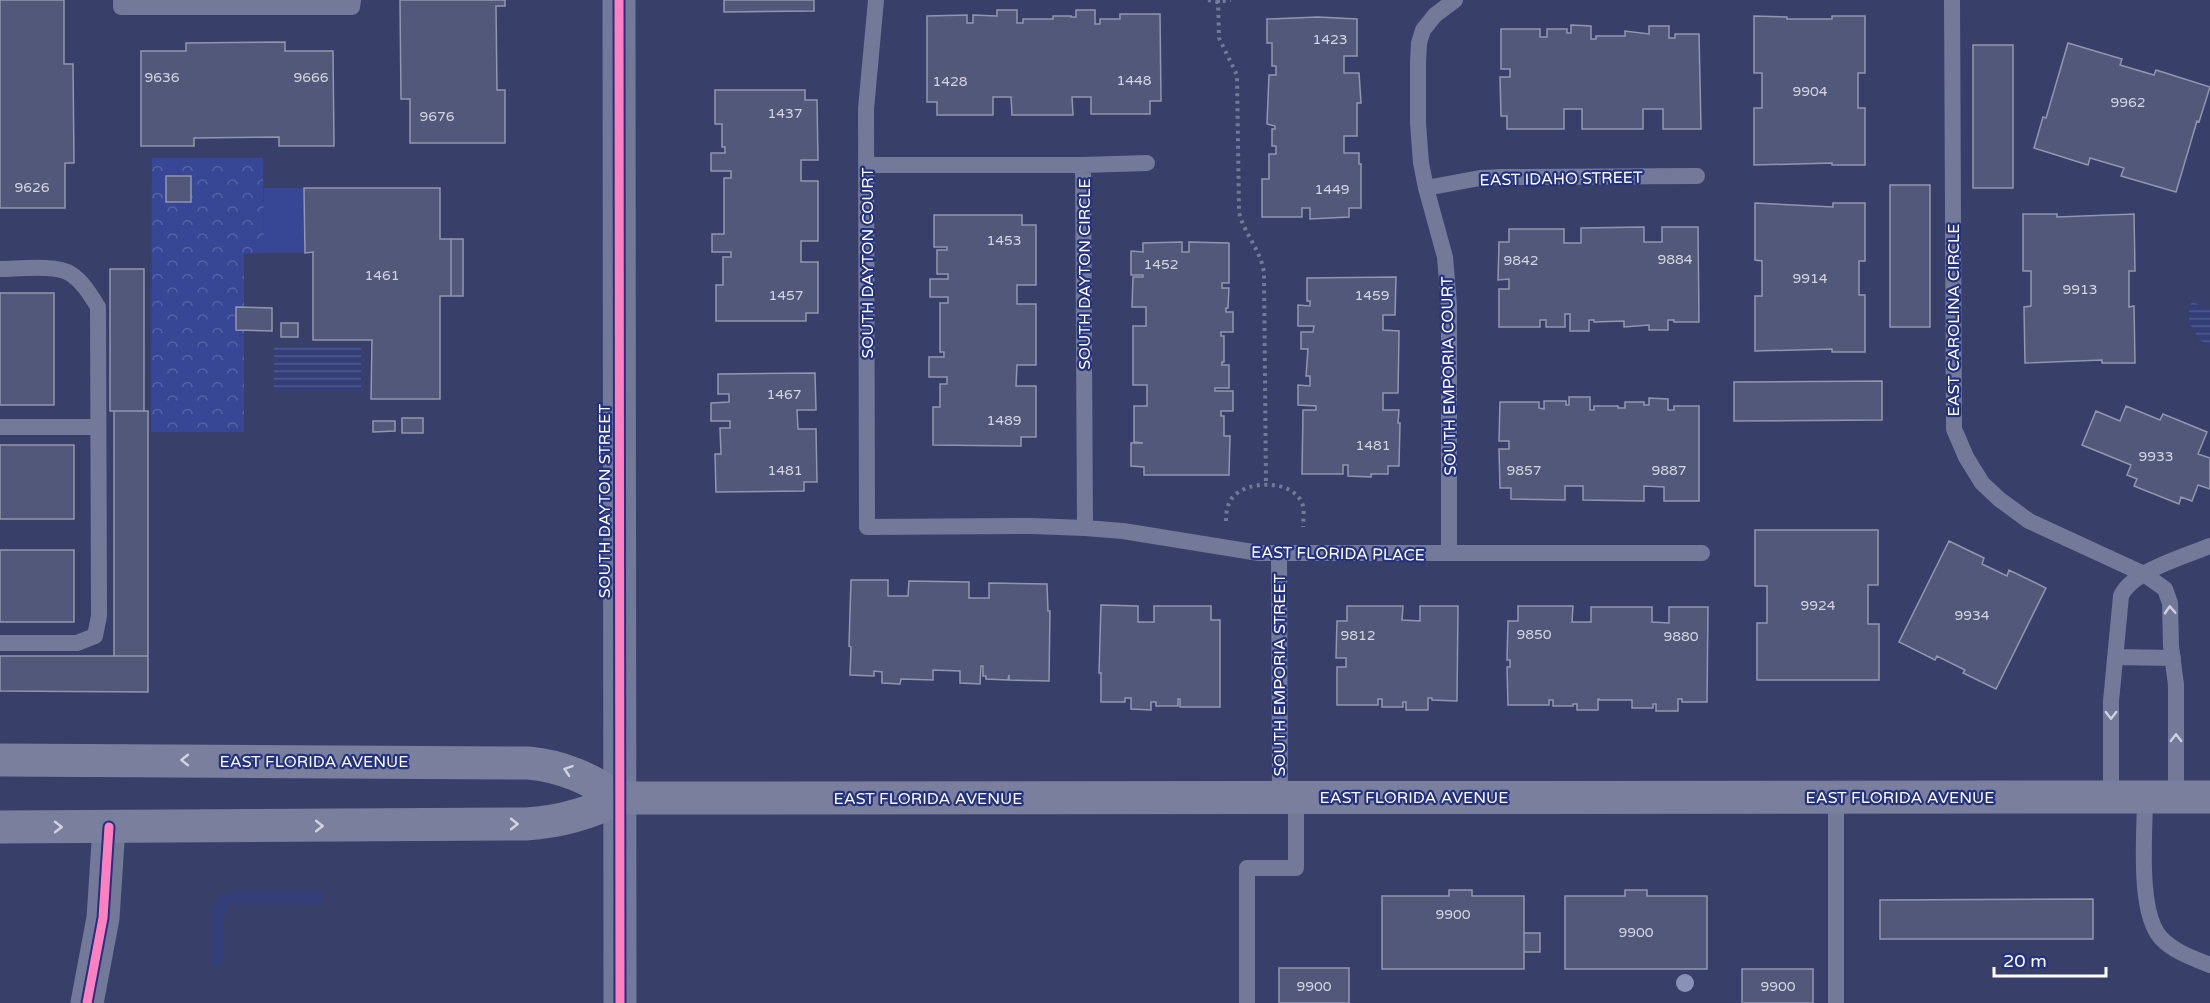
<svg xmlns="http://www.w3.org/2000/svg" width="2210" height="1003" viewBox="0 0 2210 1003" font-family="'Varela Round',sans-serif">
	<defs>
		<pattern id="park-crowns" width="20" height="18" patternUnits="userSpaceOnUse" patternTransform="scale(1.5)"><rect width="20" height="18" fill="#374796"/><path d="M2 6a3 3 0 1 1 6 0M12 15a3 3 0 1 1 6 0" fill="none" stroke="#5563a6"/></pattern>
		<pattern id="water-rules" width="6" height="5" patternUnits="userSpaceOnUse" patternTransform="scale(1.5)"><rect width="6" height="5" fill="#343e78"/><path d="M0 2.5h6" fill="none" stroke="#525b8c"/></pattern>
	</defs>
	<rect width="100%" height="100%" fill="#38406a"/>
	<path fill="url(#park-crowns)" d="M152 158H263L264 253 244 254V432H151Z"/>
	<path fill="#374796" d="M264 188H304L305 253H264Z"/>
	<path fill="url(#water-rules)" d="M2192 302 2210 309V347L2207 343 2198 340 2199 337C2189 327 2186 315 2192 302Z
		M274 347H361V391H274Z"/>
	<g fill="none" stroke-linecap="round" stroke-linejoin="round">
		<path stroke="#343e78" stroke-width="12" d="M217 961 218 914 224 900 233 898H318"/>
	</g>
	<path fill="#51587a" stroke="#9196af" stroke-width="1.5" d="M0 0H64V64H73L74 163H65V208H0Z
		M400 0H505V6H496L497 90H505V143H410V99H401Z
		M724 0H814V11L724 12Z
		M997 10H1017V23H1023V19H1053V16H1071V17H1076V10H1095V24H1100V19H1120V14H1160L1161 101H1150V114H1091V97H1072L1073 115H1012L1011 97H993V115H937V102H927V16L967 15V23H973V15L997 16Z
		M1754 16 1787 17V19H1832V16H1865V73H1858V108H1865V165H1832V163L1754 165V108H1762V73H1754Z
		M1318 17 1357 19V56H1344V73H1359L1361 103H1357V136H1344V153H1359V164H1361V208H1349V217L1310 219V208H1302V217H1262V179H1269V154H1276V146H1272V129H1275V126L1267 124 1269 75H1276V66H1272V43H1267V19Z
		M1571 25 1591 26V39H1596V36H1625V31L1649 34V26H1669V38H1675V34H1699L1701 129H1663V109H1643V129H1582V109H1564V129H1507V116H1501L1500 77H1510V69H1501V29H1540V37H1547V29H1567V33H1571Z
		M285 42V51H333L334 146H279V137L194 138V146H141V51H186V43Z
		M2068 43 2122 59 2120 65 2154 75 2156 70 2210 87 2199 122 2197 121 2176 192 2121 176 2124 168 2090 158 2088 165 2034 148 2043 117 2046 118Z
		M1973 45H2013V188H1973Z
		M715 90H805V100H817L818 160H801V181H818V241H801V262H818V313H806V321H716V285H723V257H731V252H712V234H724V178H731V171H711V153H725V147H722V124H715Z
		M166 176H191V202H166Z
		M1890 185H1930V327H1890Z
		M304 188H440V239H451V296H440V399H371L372 340H313V252L305 253Z
		M1755 203 1833 207V203H1865V261H1859V295H1865V352H1832V349L1755 351V296H1762V261L1755 260Z
		M2023 214H2057V217L2134 214 2135 271H2129V307L2134 306 2135 363H2102V360L2025 363 2024 307 2031 306V271H2023Z
		M934 215H1022V225H1036V285H1017V304H1036V365H1017L1016 386H1036V437H1021V446L933 445V407H940V384H947V377H929V357H944V352H940V303H948V297H930V279H948V274H937V250H947V247H934Z
		M1644 227V242H1662V227H1698L1699 322H1674V320H1668V330H1649V325L1624 327V321L1594 322V320H1589V331H1570V314H1565V327H1546V320H1540V327H1499V289H1509V279L1498 280 1499 242H1509V229H1564V243H1581V228Z
		M451 239H463V296H451Z
		M1182 242V252H1189V242L1229 243V283H1222V288H1229L1228 308H1226V312H1233V332H1221V336H1224V362H1222V365H1229V388H1215V391H1233V411H1221V416H1224V436H1230L1229 475H1144V467L1131 466V443H1143L1134 442V406H1147V385H1133V326H1146V307H1132L1133 277H1143V275H1131V251L1143 252V243Z
		M110 269H144V411H110Z
		M1396 277 1395 315H1383V330L1399 331 1398 393H1383V410H1399L1398 423H1400L1399 466H1388V474H1371V477L1348 476V465H1343V474H1302L1303 410H1316V406L1298 405V385L1310 386V376H1306L1308 349H1301V332H1313L1314 326H1298V305L1310 306V301H1307V278Z
		M0 293H54V405H0Z
		M236 307 272 308V331L236 330Z
		M281 323H298V337H281Z
		M815 373 816 410H797L798 429H816L817 482H804V491L716 492 715 454H721L720 428H730V421H711V403L729 402V394H718V374Z
		M1882 381V420L1734 421V382Z
		M1569 397H1590V410H1594V406H1618V408H1625V402H1644V405H1649V398L1668 399V410H1674V406H1699V501H1664V487L1644 486V501L1583 500V486H1565V500L1511 499V488H1500L1499 449H1509V441H1499L1500 402H1539V408L1544 409V401H1566V405H1569Z
		M2126 406 2160 420 2163 414 2207 432 2198 454 2210 458V489L2198 485 2192 501 2181 497 2179 504 2134 486 2137 479 2127 475 2131 465 2082 445 2096 411 2120 421Z
		M114 411H148V656H114Z
		M402 418H423V433H402Z
		M373 421H395V431L373 432Z
		M0 445H74V519H0Z
		M1755 530H1878V585H1868V624H1879V680H1757V623H1767V586H1755Z
		M1949 541 1984 558 1982 564 2007 576 2009 570 2046 588 1996 689 1963 673 1965 670 1937 656 1935 660 1899 642Z
		M0 550H74V622H0Z
		M851 580H888V596H908L909 581 969 582V598H989V583L1047 584 1048 611H1050L1049 681 1009 680V675L1008 680 986 679V676H983V666H981L980 684 960 683V671L933 670V680L901 679 900 684 882 683V672L874 671V676L850 675 851 647 849 646Z
		M1101 605 1138 606V622H1154V606H1211V620H1220V707H1180V699H1178V706H1156V702H1151V710L1131 709V698H1125V702H1101V673H1099Z
		M1347 606H1403L1402 620 1420 621V606H1458L1457 701 1432 700V698H1428V710H1406V702H1403V707H1382V699H1378V705H1337V667H1346V658H1336L1337 621H1347Z
		M1518 606H1573L1572 622H1591V607H1652V622L1669 623V607H1708L1707 702H1682V699H1678V711H1656V704H1653V708H1632V700H1599V699H1598V710H1577V704H1573V706H1553V700H1549V705H1508L1507 667H1510V660H1507L1508 621H1518Z
		M0 656H148V692L0 691Z
		M1449 890H1472V896H1524V969H1382V896H1449Z
		M1625 890H1647V896H1707V969H1565V896H1625Z
		M2093 899V939H1880V900Z
		M1524 933H1540V952H1524Z
		M1279 968H1349V1003H1279Z
		M1742 969H1813V1003H1742Z"/>
	<g fill="none" stroke-linecap="round" stroke-linejoin="round">
		<path stroke="#737999" stroke-width="4" stroke-dasharray="3 4.5" stroke-linecap="butt" d="M1208 0 1217 2 1231 0
			M1218 0 1219 38 1237 75 1239 212C1244 234 1261 250 1264 273L1266 485
			M1226 521C1226 513 1227 505 1232 498 1246 480 1292 479 1302 503 1305 510 1303 520 1303 527"/>
		<path stroke="#737999" stroke-width="16" d="M121 0V7H352L353 0
			M876 0 866 109 867 527 1032 526 1085 528 1123 531 1259 553H1702
			M1952 0 1954 429 1966 457 1982 483 1999 499 2029 521 2144 574 2165 589 2170 603 2171 646 2176 685V797
			M867 165H1083L1085 528
			M1083 165 1147 163
			M1426 188 1480 178 1502 177 1697 176
			M0 269C18 269 56 264 71 274 83 282 90 294 98 307L99 616 95 636 77 643H0
			M0 427H98
			M1449 553V305L1445 257 1426 188 1421 163 1418 123V62L1419 43 1423 30 1435 15 1455 0
			M1279 554 1280 797
			M2115 657 2173 658
			M1836 797V1003
			M2111 797V701L2121 596C2132 571 2186 556 2210 546
			M2145 797C2145 832 2137 912 2161 938 2174 952 2193 958 2210 965
			M1247 1003V868H1296V797"/>
		<path stroke="#737999" stroke-width="33" d="M87 1003 103 918 109 827"/>
		<path stroke="#737999" stroke-width="33" d="M619 0 620 1003"/>
		<path stroke="#797f9d" stroke-width="33" d="M0 760 528 763C563 766 590 779 619 798
			M0 827 526 824C560 822 589 814 619 798L2210 797"/>
		<defs>
			<path id="cycleway" d="M619 0 620 1003
				M87 1003 103 918 109 827"/>
		</defs>
		<use href="#cycleway" stroke="#23317f" stroke-width="13"/>
		<use href="#cycleway" stroke="#ff80c0" stroke-width="9"/>
	</g>
	<circle fill="#8991b6" cx="1685" cy="983" r="9"/>
	<defs><path id="oneway-chevron" d="M-2-3.5L2.5 0L-2 3.5" fill="none" stroke-width="1.6" stroke-linecap="round" stroke-linejoin="round" transform="scale(1.5)"/></defs>
	<g stroke="#ced0db">
		<use href="#oneway-chevron" transform="translate(2170 610) rotate(-93)"/>
		<use href="#oneway-chevron" transform="translate(2111 715) rotate(90)"/>
		<use href="#oneway-chevron" transform="translate(2176 738) rotate(-90)"/>
	</g>
	<g stroke="#d0d2dd">
		<use href="#oneway-chevron" transform="translate(185 760) rotate(-180)"/>
		<use href="#oneway-chevron" transform="translate(568 770) rotate(-161)"/>
		<use href="#oneway-chevron" transform="translate(514 824)"/>
		<use href="#oneway-chevron" transform="translate(319 826)"/>
		<use href="#oneway-chevron" transform="translate(58 827)"/>
	</g>
	<g text-anchor="middle" stroke-width="4.5" stroke-linejoin="round" paint-order="stroke">
		<g font-size="14" fill="#d4d5de">
			<text x="1330" y="44">1423</text>
			<text x="162" y="82">9636</text>
			<text x="311" y="82">9666</text>
			<text x="1134" y="85">1448</text>
			<text x="950" y="86">1428</text>
			<text x="1810" y="96">9904</text>
			<text x="2128" y="107">9962</text>
			<text x="785" y="118">1437</text>
			<text x="437" y="121">9676</text>
			<text x="32" y="192">9626</text>
			<text x="1332" y="194">1449</text>
			<text x="1004" y="245">1453</text>
			<text x="1675" y="264">9884</text>
			<text x="1521" y="265">9842</text>
			<text x="1161" y="269">1452</text>
			<text x="382" y="280">1461</text>
			<text x="1810" y="283">9914</text>
			<text x="2080" y="294">9913</text>
			<text x="786" y="300">1457</text>
			<text x="1372" y="300">1459</text>
			<text x="784" y="399">1467</text>
			<text x="1004" y="425">1489</text>
			<text x="1373" y="450">1481</text>
			<text x="2156" y="461">9933</text>
			<text x="785" y="475">1481</text>
			<text x="1524" y="475">9857</text>
			<text x="1669" y="475">9887</text>
			<text x="1818" y="610">9924</text>
			<text x="1972" y="620">9934</text>
			<text x="1534" y="639">9850</text>
			<text x="1358" y="640">9812</text>
			<text x="1681" y="641">9880</text>
			<text x="1453" y="919">9900</text>
			<text x="1636" y="937">9900</text>
			<text x="1314" y="991">9900</text>
			<text x="1778" y="991">9900</text>
		</g>
		<g font-size="16" fill="#fff" stroke="#23317f">
			<text transform="translate(1561 178) rotate(-1)" y="6">EAST IDAHO STREET</text>
			<text transform="translate(867 263) rotate(-90)" y="6">SOUTH DAYTON COURT</text>
			<text transform="translate(1084 274) rotate(-90)" y="6">SOUTH DAYTON CIRCLE</text>
			<text transform="translate(1953 320) rotate(-90)" y="6">EAST CAROLINA CIRCLE</text>
			<text transform="translate(1448 376) rotate(-91)" y="6">SOUTH EMPORIA COURT</text>
			<text transform="translate(604 501) rotate(-90)" y="6">SOUTH DAYTON STREET</text>
			<text transform="translate(1338 553) rotate(1)" y="6">EAST FLORIDA PLACE</text>
			<text transform="translate(1279 675) rotate(-90)" y="6">SOUTH EMPORIA STREET</text>
			<text x="314" y="767">EAST FLORIDA AVENUE</text>
			<text x="1414" y="803">EAST FLORIDA AVENUE</text>
			<text x="1900" y="803">EAST FLORIDA AVENUE</text>
			<text x="928" y="804">EAST FLORIDA AVENUE</text>
		</g>
	</g>
	<path d="M1994 967v9h112v-9" fill="none" stroke="#ffffff" stroke-width="3"/>
	<text x="2003" y="967" font-size="18" fill="#ffffff" stroke="#23317f" stroke-width="4.5" paint-order="stroke">20 m</text>
</svg>
